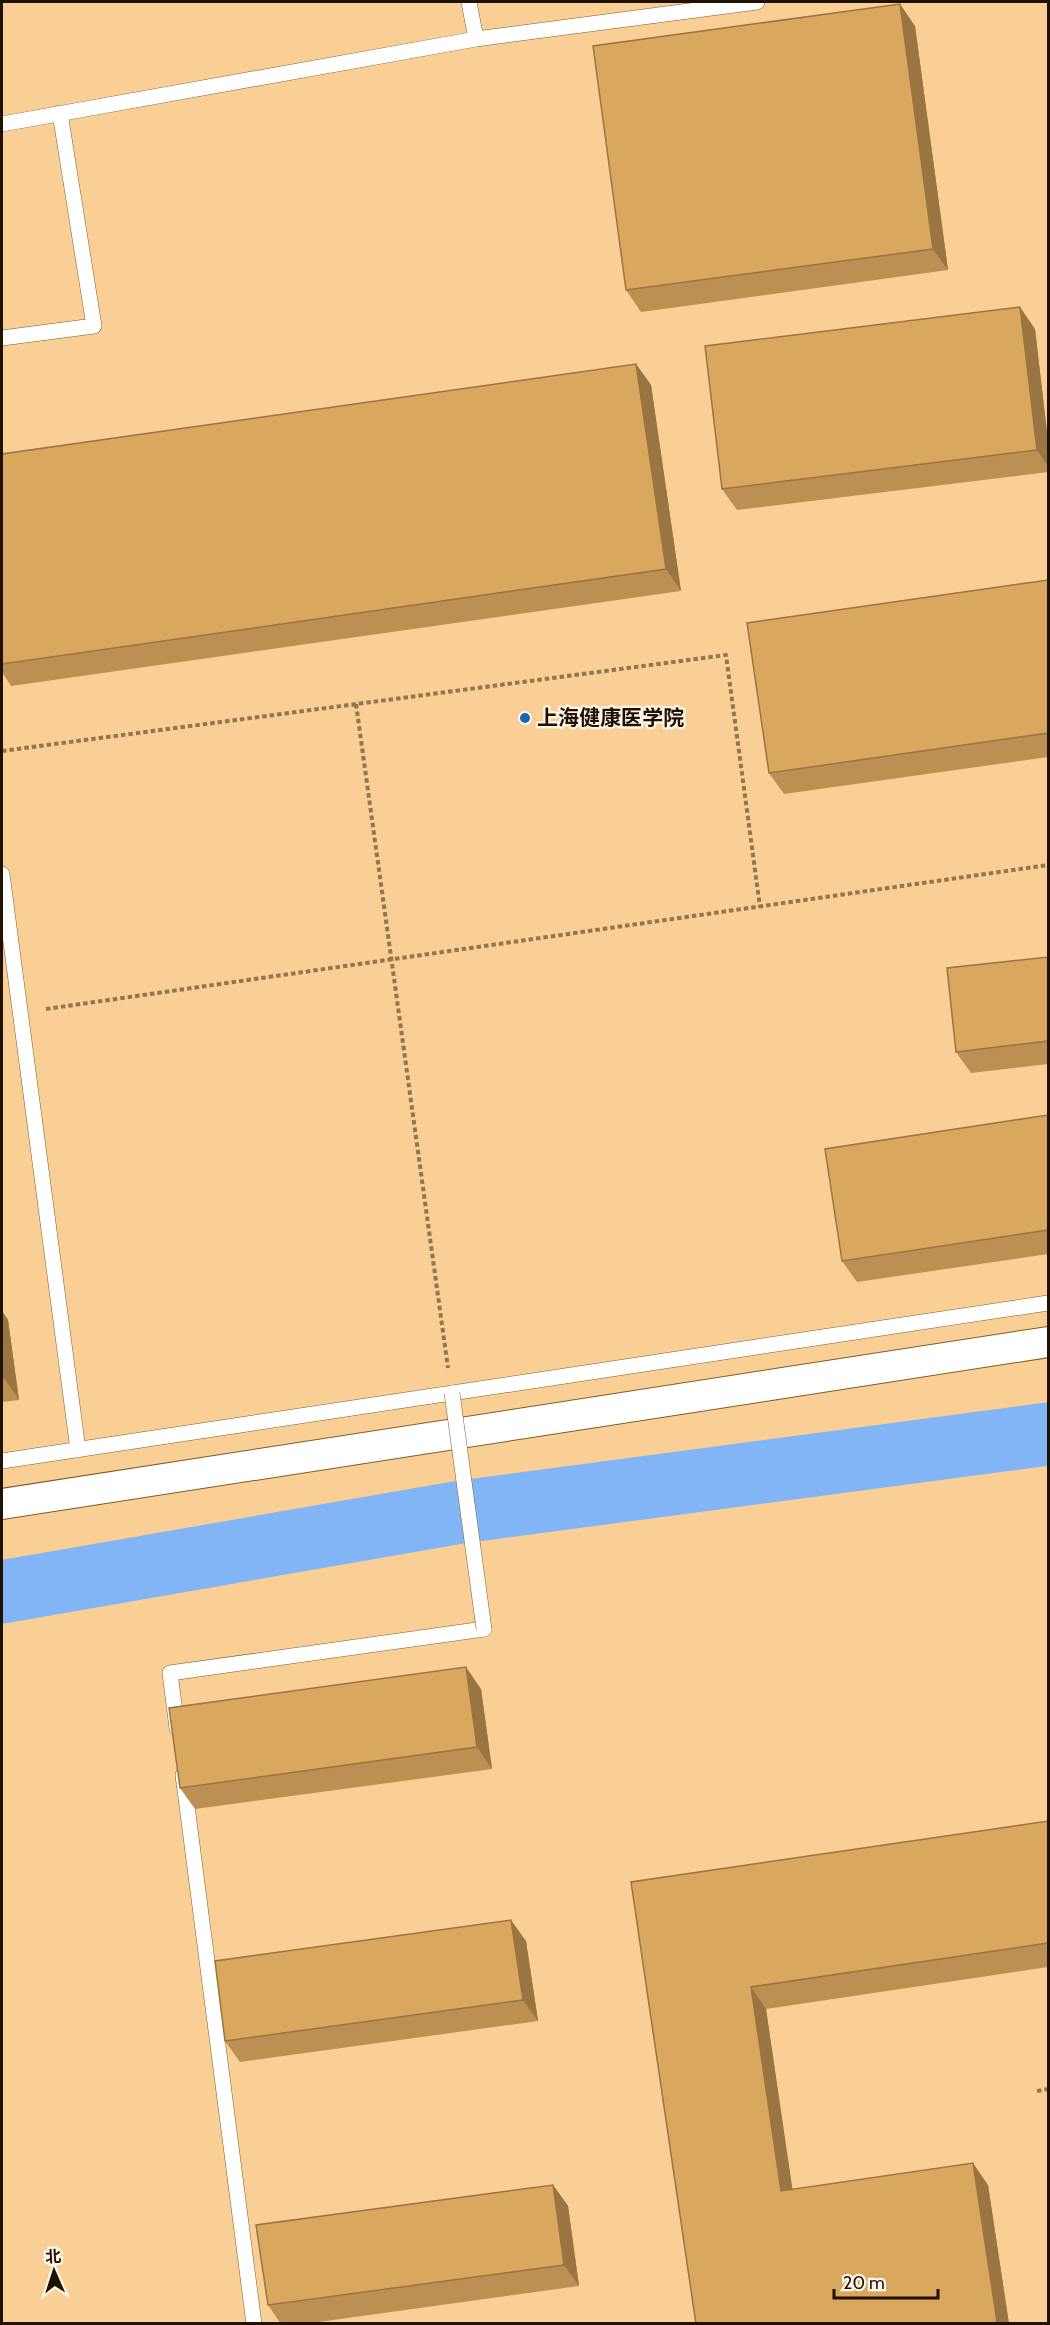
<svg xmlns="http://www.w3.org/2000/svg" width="1050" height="2325" viewBox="0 0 1050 2325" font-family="Cabin,'Noto Sans SC',sans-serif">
	<rect width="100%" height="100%" fill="#f9cf95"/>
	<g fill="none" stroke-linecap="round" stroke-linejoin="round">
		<path stroke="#81b5f5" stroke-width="63" d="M2 1592 461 1512 1048 1434"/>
		<defs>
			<path id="lane" d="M469 2 476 39
				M2 124 476 39 757 2
				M2 338 94 326 60 113
				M2 874 78 1450
				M2 1461 1048 1303
				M177 1728 170 1673 484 1629
				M183 1775 254 2324"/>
			<path id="street" d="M2 1504 1048 1342"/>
		</defs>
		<use href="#lane" stroke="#825c23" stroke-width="16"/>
		<use href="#street" stroke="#825c23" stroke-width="32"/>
		<path stroke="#93764f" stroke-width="4" stroke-dasharray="4.5 3" stroke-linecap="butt" d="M356 704 448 1368
			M2 751 726 655 760 907
			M46 1009 1048 865
			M1037 2091 1048 2089"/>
		<use href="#lane" stroke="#fff" stroke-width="15"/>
		<use href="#street" stroke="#fff" stroke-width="30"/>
		<defs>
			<path id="lane-bridge" d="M452 1393 484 1629"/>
		</defs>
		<use href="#lane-bridge" stroke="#825c23" stroke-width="16" stroke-linecap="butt"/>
		<use href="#lane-bridge" stroke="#fff" stroke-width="15"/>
	</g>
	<path fill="#bb9052" d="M915 26 948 270 641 312 626 290Z
		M1035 329 1048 441V472L737 510 722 489Z
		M636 364 651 385 681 591 11 686 2 672V454Z
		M1048 580V757L784 794 769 773Z
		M1048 957V1064L971 1073 956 1052Z
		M1048 1115V1254L857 1282 842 1261Z
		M2 1311 8 1320 19 1400 2 1402Z
		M481 1689 492 1769 195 1809 180 1788Z
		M1048 1821V1967L766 2009 792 2190 988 2185 1009 2324H696L631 1882Z
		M526 1941 538 2021 240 2062 225 2041Z
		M553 2185 568 2206 579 2286 304 2324H281L268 2305Z"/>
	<path fill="#997542" d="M900 4 915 26 948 270 933 249Z
		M1020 307 1035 329 1048 441V466L1037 450Z
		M636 364 651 385 681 591 666 569Z
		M2 1311 8 1320 19 1400 4 1378 2 1360Z
		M466 1667 481 1689 492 1769 477 1747Z
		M511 1920 526 1941 538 2021 523 2000Z
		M751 1987 766 2009 796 2213 781 2191Z
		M973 2163 988 2185 1009 2324H998L997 2322Z
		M553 2185 568 2206 579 2286 564 2265Z"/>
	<path fill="#daa75f" stroke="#997542" stroke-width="1.5" d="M900 4 933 249 626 290 593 46Z
		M1020 307 1037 450 722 489 705 346Z
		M636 364 666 569 2 664V454Z
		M1048 580V733L769 773 747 623Z
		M1048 957V1041L956 1052 947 968Z
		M1048 1115V1230L842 1261 825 1149Z
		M2 1360 4 1378 2 1379Z
		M466 1667 477 1747 180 1788 169 1708Z
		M1048 1821V1943L751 1987 781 2191 973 2163 997 2322 989 2324H696L631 1882Z
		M511 1920 523 2000 225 2041 215 1961Z
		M553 2185 564 2265 268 2305 256 2225Z"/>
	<circle fill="#1a64b3" stroke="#fff6eb" stroke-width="2" cx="525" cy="718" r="6"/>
	<g text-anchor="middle" stroke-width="4.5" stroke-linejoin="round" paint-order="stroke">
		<g font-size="21" font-weight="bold" fill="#201100" stroke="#fff6eb" text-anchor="start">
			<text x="537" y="725">上海健康医学院</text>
		</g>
	</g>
	<rect width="1050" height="2325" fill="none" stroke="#201100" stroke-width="6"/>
	<g transform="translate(54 2271) rotate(357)" stroke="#fff6eb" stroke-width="4.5" paint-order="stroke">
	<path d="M0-4.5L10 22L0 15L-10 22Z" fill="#201100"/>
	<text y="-9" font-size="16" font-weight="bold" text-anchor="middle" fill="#201100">北</text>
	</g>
	<path d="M834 2289v9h104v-9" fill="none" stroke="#201100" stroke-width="3"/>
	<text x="843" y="2289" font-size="18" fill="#201100" stroke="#fff6eb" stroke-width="4.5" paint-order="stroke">20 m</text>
</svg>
